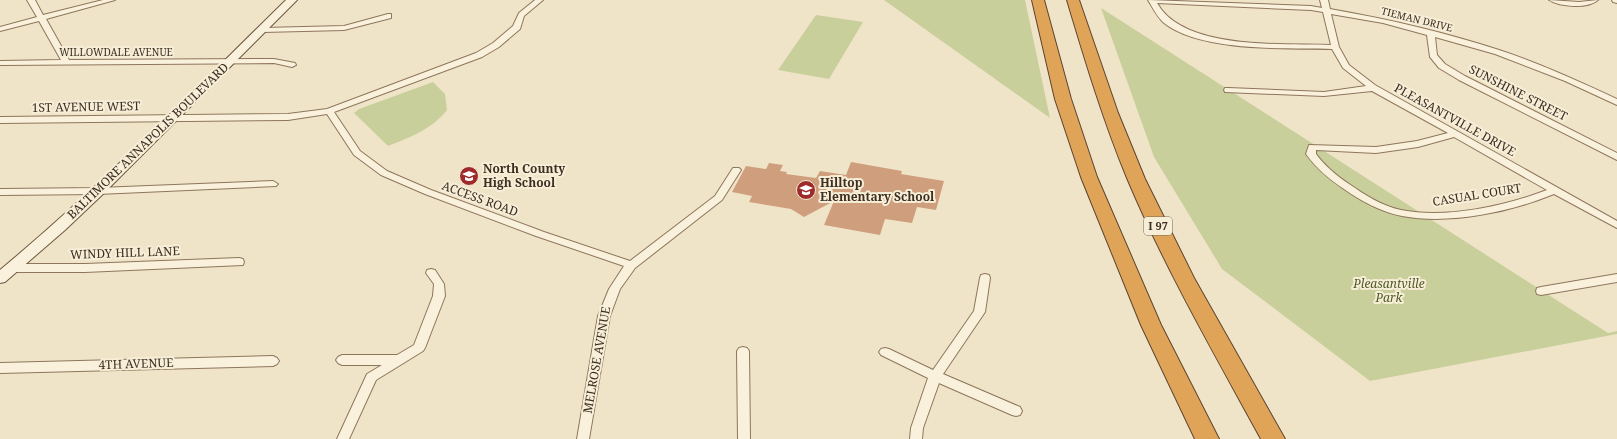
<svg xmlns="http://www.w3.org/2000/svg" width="1617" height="439" viewBox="0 0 1617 439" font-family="'Noto Serif',serif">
	<rect width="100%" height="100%" fill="#f0e4c8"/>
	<path fill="#c9cf9b" d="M884 0H1025L1050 118Z
		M1101 8 1608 333 1617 331V334L1370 381 1222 269 1154 157Z
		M816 15 863 22 829 79 778 70Z
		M433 82 445 94 447 110C432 129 411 137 388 146L354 113 359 109Z"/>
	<path fill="#cf9f7d" d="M851 162 902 171 901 174 944 181 936 210 917 207 912 223 885 219 880 235 824 225 834 201 804 217 791 209 749 202 752 196 732 192 746 166 766 169 769 163 783 165 780 171 787 172 786 174 816 178 820 171 846 175Z"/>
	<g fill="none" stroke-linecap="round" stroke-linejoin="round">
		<defs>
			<path id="minor" d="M27 0H35L43 15 103 0H115L46 19 69 60 274 59 295 63 296 65 292 67 274 63 0 65V61L61 60 39 21 0 31V27L37 17Z
				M535 0H543L524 16 520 29 499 47 482 57 334 112 360 151 387 171 431 190 544 232 630 261 715 196 733 168H739L741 170 722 200 635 268 620 289 610 316 589 439H577L598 316 609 289 624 266 536 236 425 194 381 175 354 155 327 114 288 120 0 123V117L288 114 327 109 476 53 493 43 513 26 519 13Z
				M1148 0 1311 6 1322 8 1320 0H1328L1330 9C1387 19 1444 32 1499 50 1539 63 1578 81 1617 99V105L1565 81 1495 54 1435 37 1437 55 1445 64 1465 76 1617 153V160L1459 80 1439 68 1430 57 1427 35 1383 23 1331 14 1339 47 1349 65 1375 85 1617 221V228L1554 194C1510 212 1450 225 1402 216 1381 212 1361 201 1344 189 1329 179 1317 169 1306 154L1309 145 1376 147 1417 141 1448 133 1372 91 1324 96 1225 92 1224 90 1225 88H1228L1324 92 1366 86 1343 68 1332 49C1288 48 1200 52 1164 23 1157 17 1153 8 1148 0ZM1157 3 1311 10 1323 12 1331 45C1283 43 1184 51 1157 3ZM1454 137 1547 190C1505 206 1446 219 1401 210 1382 206 1365 195 1349 184 1337 176 1325 166 1316 154V150L1376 153 1418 147Z
				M1549 0 1579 2 1598 0C1588 9 1560 7 1549 0Z
				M388 14H391V18L344 30 263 32 259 30 263 28 344 26Z
				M273 181 278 184 276 186 98 194 0 195V189L98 188Z
				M239 258 243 259 244 262 243 265 85 272H12L8 271 7 268 8 265 12 264H85Z
				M431 269 435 270 444 284 445 296 425 348 423 351 376 380 349 439H337L367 374 382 365H342L338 363 336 360 338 357 342 355H397L414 345 433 296 434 284 426 273 427 270Z
				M985 274 989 275 990 278 985 312 943 374 1020 407 1022 411 1020 415 1016 416 1012 415 939 383 923 428 922 439H910L911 428 928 378 881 355 879 352 881 349 885 348 889 349 933 370 974 311 980 278 981 275Z
				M1617 274V282L1541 295 1537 294 1536 291 1537 288 1541 287Z
				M743 347 747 348 749 351 750 439H738L737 351 739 348Z
				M273 356 277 358 279 361 277 364 273 366 0 373V363Z"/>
			<path id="tertiary" d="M1612 0H1617V3L1613 2Z"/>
			<path id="secondary" d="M286 0H297L103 194 65 230 5 282 0 283V270C101 186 192 92 286 0Z"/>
			<path id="motorway" d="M1032 0H1044L1071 99 1097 177 1161 325 1219 439H1195L1141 325 1081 177 1055 99Z
				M1067 0H1079L1118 113 1145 179 1194 278 1285 439H1261C1214 353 1165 268 1127 178 1103 120 1085 60 1067 0Z"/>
		</defs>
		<use href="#minor" stroke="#8d765c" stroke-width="2"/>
		<use href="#tertiary" stroke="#8d765c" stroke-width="2"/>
		<use href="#secondary" stroke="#6f573f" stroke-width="2"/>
		<use href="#motorway" stroke="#5b4430" stroke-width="2"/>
		<use href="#minor" fill="#faf1dc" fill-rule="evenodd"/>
		<use href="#tertiary" fill="#faf1dc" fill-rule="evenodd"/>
		<use href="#secondary" fill="#faf1dc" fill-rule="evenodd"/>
		<use href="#motorway" fill="#e0a458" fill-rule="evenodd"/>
	</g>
	<defs>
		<symbol id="school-disc" viewBox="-11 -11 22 22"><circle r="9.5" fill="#9e2a2b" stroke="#f7eed8"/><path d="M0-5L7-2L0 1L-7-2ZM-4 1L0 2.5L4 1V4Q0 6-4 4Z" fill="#fff"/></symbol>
	</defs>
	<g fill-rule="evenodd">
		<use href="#school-disc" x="458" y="165" width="22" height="22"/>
		<use href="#school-disc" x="795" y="179" width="22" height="22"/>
	</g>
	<g text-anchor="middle" stroke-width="4" stroke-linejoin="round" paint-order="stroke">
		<g font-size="10" fill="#3d2e20" stroke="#f7eed8">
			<text transform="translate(1417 19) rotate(14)" y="4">TIEMAN DRIVE</text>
			<text x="116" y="56">WILLOWDALE AVENUE</text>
		</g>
		<rect fill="#f7eed8" stroke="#756857" stroke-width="1" x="1144" y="217" width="28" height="18" rx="3"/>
		<g font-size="11" font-weight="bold" fill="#3d2e20">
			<text x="1158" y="230">I 97</text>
		</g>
		<g font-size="12" fill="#3d2e20" stroke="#f7eed8">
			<text transform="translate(1518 93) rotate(27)" y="4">SUNSHINE STREET</text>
			<text transform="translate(86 107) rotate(-1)" y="4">1ST AVENUE WEST</text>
			<text transform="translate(1455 120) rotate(29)" y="4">PLEASANTVILLE DRIVE</text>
			<text transform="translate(148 141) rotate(-44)" y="4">BALTIMORE ANNAPOLIS BOULEVARD</text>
			<text transform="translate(1477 195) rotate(-9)" y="4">CASUAL COURT</text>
			<text transform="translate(480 199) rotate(20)" y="4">ACCESS ROAD</text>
			<text transform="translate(125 253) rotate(-2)" y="4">WINDY HILL LANE</text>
			<text transform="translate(597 360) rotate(-80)" y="4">MELROSE AVENUE</text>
			<text transform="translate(136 364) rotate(-2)" y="4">4TH AVENUE</text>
		</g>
		<g font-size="12" font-weight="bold" fill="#3d2e20" stroke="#f7eed8" text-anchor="start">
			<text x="483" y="173">North County<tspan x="483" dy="14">High School</tspan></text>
			<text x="820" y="187">Hilltop<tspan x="820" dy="14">Elementary School</tspan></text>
		</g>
		<g font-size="12" font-style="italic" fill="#4d5a26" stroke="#f7eed8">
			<text x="1389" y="288">Pleasantville<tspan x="1389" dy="14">Park</tspan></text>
		</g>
	</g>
</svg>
